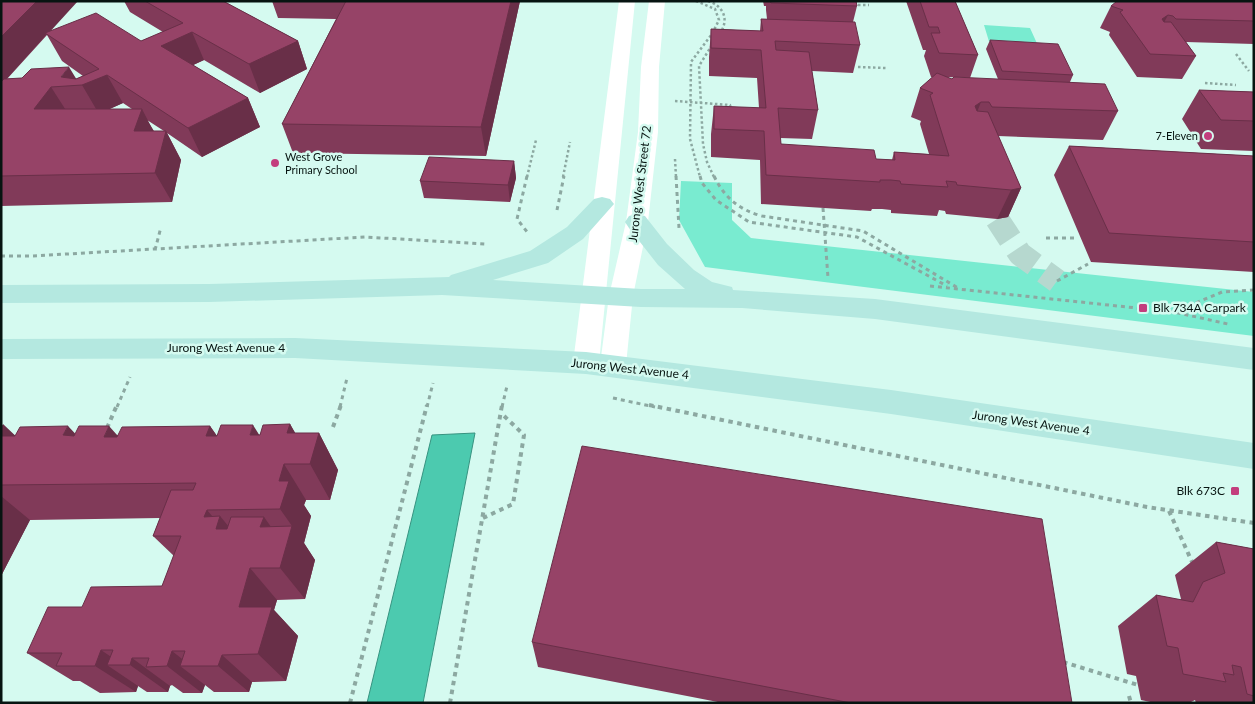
<svg xmlns="http://www.w3.org/2000/svg" width="1255" height="704" viewBox="0 0 1255 704" font-family="Lato,sans-serif">
	<rect width="100%" height="100%" fill="#d5faf0"/>
	<path fill="#79ebd0" d="M984 25 1030 28 1040 50 991 48Z
		M681 181 732 183V220L751 238 1254 292V336L705 267 679 220Z"/>
	<path fill="#4ccaaf" stroke="#379380" d="M475 433 423 703H367L432 435Z"/>
	<g fill="none" stroke-linecap="round" stroke-linejoin="round">
		<path stroke="#b6d8cf" stroke-width="24" stroke-dasharray="24 12" stroke-linecap="butt" d="M997 219 1020 254 1057 281"/>
		<path stroke="#8ca8a1" stroke-width="2.5" stroke-dasharray="2.5 2.5" stroke-linecap="butt" d="M696 1 715 9 719 20 712 34 691 62 690 139 700 177
			M708 1C723 6 729 18 721 32
			M853 5H869
			M712 45 699 66 703 144 707 162 714 177
			M1236 54 1249 71
			M858 67 886 68
			M1205 83 1236 85
			M675 101 730 105 731 109
			M675 159 676 177
			M527 177 536 140
			M563 177 570 142"/>
		<path stroke="#8ca8a1" stroke-width="3" stroke-dasharray="4 4" stroke-linecap="butt" d="M527 176 517 219 528 233
			M676 176 679 228
			M700 176 702 183 716 200 749 222 857 237 947 286
			M714 176C724 197 739 210 762 216L863 231 958 288
			M823 208 828 278
			M557 210 564 176
			M1046 238H1076
			M155 250 161 227
			M1 256H32L365 237 485 244
			M1057 281 1088 264
			M930 286 1174 312 1228 324
			M1174 312 1222 292 1254 290
			M613 398 655 407
			M117 407 130 377
			M340 407 347 378
			M427 407 433 383
			M502 407 507 386"/>
		<path stroke="#8ca8a1" stroke-width="4" stroke-dasharray="4.5 4.5" stroke-linecap="butt" d="M649 405 1147 507 1254 523
			M333 427 341 405
			M107 428 117 405
			M1169 511 1193 564
			M483 518 513 504 524 435 501 413
			M1063 662 1138 685 1140 684
			M1129 696 1131 703
			M350 703 427 405
			M450 703 502 405"/>
		<path fill="#fff" fill-rule="evenodd" d="M619 1H635L599 363 595 370 586 373 577 370 573 363Z
			M649 1H665L659 67 658 132 648 222 633 296 626 365 622 372 613 375 604 372 600 365 609 296 626 222 638 132 641 67Z"/>
		<path fill="#b4e8e0" fill-rule="evenodd" d="M602 197 610 199 614 204 583 239 548 263 493 280 641 289H685L658 265 629 228 625 222 629 216 637 214 645 216 667 244 694 270 712 282 732 287 733 290 875 299 1254 348V370L875 319 742 308 641 307 442 295 209 302 1 303V285L209 284 449 277 451 275 530 251 567 227 594 199Z
			M295 338 586 352 891 390 1254 443V469L891 414 586 374 295 358 1 359V339Z"/>
	</g>
	<path fill="#813a59" fill-rule="evenodd" d="M1 1 50 31 141 41 163 32 130 12 124 1H223L298 41 307 69 260 93 204 60 193 65 248 98 260 127 202 157 167 133 181 160 172 202 1 206ZM47 35 62 61 83 76 76 79 22 78 7 79ZM123 103 132 109H109ZM147 120 164 131H154Z
		M272 1H520L486 156 293 153 282 124 336 19 278 18Z
		M763 1H856L857 6 853 22 860 45 853 73 812 71 818 110 812 139 780 138 781 144 876 159 892 160 894 152 929 154 920 124 921 121 911 117 920 88 933 77H931L924 56 926 50H923L906 1H955L978 55 970 78 947 77 952 79H998L986 49 990 40 1073 75 1070 82 1118 111 1103 140 998 136 1021 188 1008 217 997 219 946 214 945 211 939 210 937 216 891 213V210L882 209H872L871 211 761 204 760 160 711 157V134L714 106 759 108 757 78 709 76V57L711 29 760 31 761 19H767L766 10V6H764Z
		M1254 1V44L1186 42 1196 56 1182 79 1137 77 1109 35 1110 32 1100 28 1111 6Z
		M1199 90 1254 92V151L1201 149 1182 119Z
		M1069 146 1254 156V272L1091 262 1054 175Z
		M514 161 516 178 510 202 424 198 420 181Z
		M1 424 15 436 75 434 118 435 210 426 217 436 259 435 290 424 295 433H319L338 470 330 500H306L304 505 311 516 304 543 315 560 305 599 277 600 274 610 298 636 286 681 252 682 249 692H214L205 685 202 693H183L172 685 170 686 168 692H147L138 686 136 692 100 693 80 681H73L27 653 82 607 162 586 174 556 153 536 160 518 30 520 1 576Z
		M1216 542 1254 549V703H1196L1195 700 1189 703H1155L1141 700 1136 676 1127 674 1118 626 1156 595 1180 600 1181 599 1175 575Z
		M532 642 1072 703H723L538 667Z"/>
	<path fill="#692f48" d="M37 1H78L47 35 45 33 46 35 1 85V37Z
		M511 1H520L486 156 481 127Z
		M1168 15 1156 38 1162 19Z
		M192 32 204 60 174 74 161 46Z
		M298 41 307 69 260 93 249 64Z
		M69 67 80 85 61 77Z
		M107 75 123 103 99 114 82 85Z
		M51 87 69 115 34 109Z
		M248 98 260 127 202 157 188 128Z
		M981 102 970 130 975 106Z
		M142 109 157 138 134 131Z
		M166 131 181 160 172 202 155 173Z
		M514 161 516 178 510 202 508 185Z
		M1021 188 1008 217 997 219 1011 190Z
		M3 424 42 461 1 441V428Z
		M290 424 311 460 319 433 338 470 330 500 310 464 287 433Z
		M253 425 276 462 250 435Z
		M68 426 103 463 63 435Z
		M109 426 142 463 104 437Z
		M210 426 236 463 206 436Z
		M284 464 306 500 304 505 311 516 304 543 315 560 305 599 280 568 260 527 264 517 286 548 292 526 280 509 279 481Z
		M1 496 30 520 1 576Z
		M207 510 218 523 220 516 248 550 244 562 204 517Z
		M250 568 277 600 274 610 298 636 286 681 258 654 239 607Z
		M101 650 123 665H107L138 686 136 692 95 666Z
		M172 651 191 666H180L205 685 202 693 167 666Z
		M222 655 252 682 249 692 218 666Z
		M132 658 170 686 168 692 130 665Z"/>
	<path fill="#964367" stroke="#692f48" d="M1 1H37L1 37Z
		M145 1H223L298 41 249 64 192 32 161 46 248 98 188 128 107 75 82 85 51 87 34 109H142L134 131H166L155 173 1 176V82L4 79 22 78 31 69 69 67 61 77 76 79 99 69 45 33 96 13 141 41 183 23Z
		M346 1H511L481 127 282 124Z
		M770 1H856L857 6 771 3Z
		M920 1H955L978 55 939 53 931 33H940L938 27H929Z
		M1117 1H1254V21L1176 19 1173 16 1168 15 1162 19 1164 22H1171L1196 56 1150 54 1120 12 1123 10 1111 6Z
		M761 19 855 22 860 45 775 41 776 50 809 52 818 110 778 108 781 144 874 150 876 159 895 160 894 152 949 156 930 95 933 93 920 88 937 73 952 79 954 77 1105 84 1118 111 992 107 989 102H981L975 106 977 111 988 112 1021 188 1011 190 957 185 956 182 946 181 948 187 901 184 900 181 891 180H880V182L766 175 764 131 714 129V106L766 108 761 50 711 48V29L763 31Z
		M990 40 1058 44 1073 75 1002 71Z
		M1199 90 1254 92V121L1221 120Z
		M1069 146 1254 156V242L1109 233Z
		M429 157 514 161 508 185 420 181Z
		M290 424 287 433H319L310 464H284L279 481H289L280 509 207 510 204 517 220 516 216 529H227L231 517H264L260 527 292 526 280 568H250L239 607H272L258 654 222 655 218 666H180L185 651H172L167 666 146 667 149 658H132L130 665H107L113 650H101L95 666H56L62 653H27L48 607H82L91 587 162 586 181 536H153L171 490H193L196 483 1 485V436H15L20 427 68 426 63 435 74 436 79 426H109L104 437H117L122 427 210 426 206 436H217L221 425H253L250 435H260L263 425Z
		M582 446 1042 519 1072 703H851L532 642Z
		M1216 542 1254 549V696L1247 694 1241 667 1232 665 1234 675 1223 673 1226 682 1183 674 1178 648 1167 646 1156 595 1193 602 1203 582 1225 573Z"/>
	<g fill="#c33d7d" stroke="#d5faf0" stroke-width="2">
		<circle cx="1208" cy="136" r="5"/>
		<circle cx="275" cy="163" r="5"/>
		<rect x="1138" y="303" width="10" height="10" rx="2.5"/>
		<rect x="1230" y="486" width="10" height="10" rx="2.5"/>
	</g>
	<g text-anchor="middle" stroke-width="5" stroke-linejoin="round" paint-order="stroke">
		<g font-size="11" fill="#071411" stroke="#d5faf0" text-anchor="end">
			<text x="1198" y="140">7-Eleven</text>
			<text x="285" y="161" text-anchor="start">West Grove<tspan x="285" dy="13">Primary School</tspan></text>
		</g>
		<g font-size="12" fill="#071411" stroke="#d5faf0">
			<text transform="translate(640 184) rotate(-83)" y="4">Jurong West Street 72</text>
			<text x="226" y="352">Jurong West Avenue 4</text>
			<text transform="translate(630 369) rotate(6)" y="4">Jurong West Avenue 4</text>
			<text transform="translate(1031 423) rotate(8)" y="4">Jurong West Avenue 4</text>
		</g>
		<g font-size="12" fill="#071411" stroke="#d5faf0" text-anchor="start">
			<text x="1153" y="312">Blk 734A Carpark</text>
			<text x="1225" y="495" text-anchor="end">Blk 673C</text>
		</g>
	</g>
	<rect width="1255" height="704" fill="none" stroke="#071411" stroke-width="5"/>
</svg>
